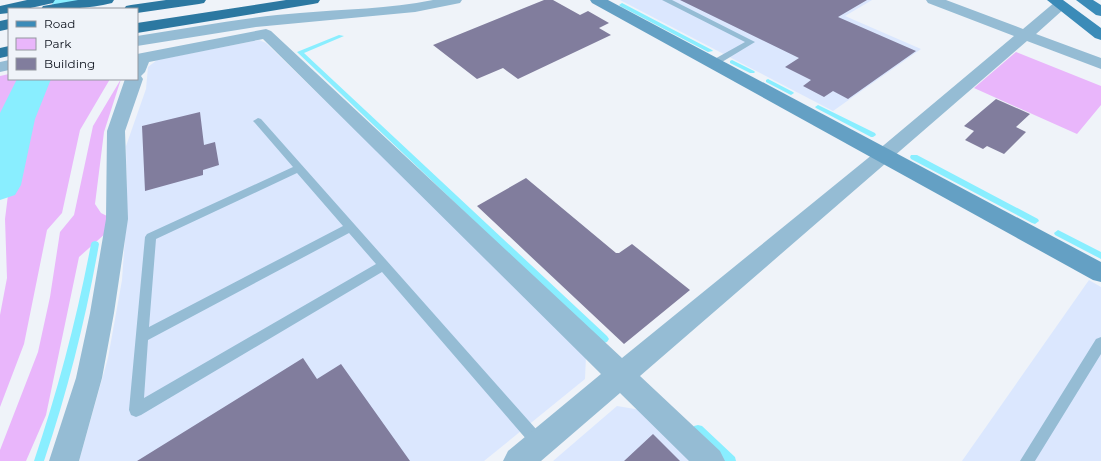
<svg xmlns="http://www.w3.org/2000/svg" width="1101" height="461" viewBox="0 0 1101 461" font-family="Montserrat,sans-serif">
	<rect width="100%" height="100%" fill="#eff3f9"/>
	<path fill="#dbe7fe" d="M620 0H872L845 16 921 49 833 111Z
		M259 40 266 43 586 355 585 379 484 461H79L108 358 122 280 127 209 126 146 146 89 148 67 157 60Z
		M1089 280 1101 287V461H962Z
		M617 406 641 410 693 461H553Z"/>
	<path fill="#e9b6fb" d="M1016 52 1101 86V105L1077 134 974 88Z
		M9 74V79H19L0 142V76Z
		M38 79H110L80 130 62 213 47 230 24 344 0 407V315L7 278 5 219 10 179 21 124Z
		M121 79 104 132 95 204 101 213 107 216 106 233 79 257 46 415 26 461H0V450L38 352 50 297 60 232 74 215 93 126Z"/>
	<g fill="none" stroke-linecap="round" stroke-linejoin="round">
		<path fill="#89eeff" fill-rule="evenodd" d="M622 3 712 50 713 51 708 52 620 6 619 5Z
			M339 35 344 36 304 53 607 336 609 339 607 342 604 343 601 342 297 52Z
			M732 60 754 71 755 72 754 73H750L730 63V61Z
			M768 79 793 92 794 93 791 95 789 94 766 82V80Z
			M818 105 875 133 876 135 873 137H871L816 108 815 107Z
			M911 155H917L1038 219 1039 221 1035 224 1032 223 911 159 910 157Z
			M1058 230 1101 252V259L1055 235 1054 233Z
			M95 241 98 242 99 244C86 318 68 390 44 461H34C58 390 77 318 91 244L92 242Z
			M698 425 702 426 735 457 736 461H723L694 434 693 430 694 426Z"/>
		<path fill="#89eeff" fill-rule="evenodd" d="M54 0H84L80 9H50Z
			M17 79H51L35 119 21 185 15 195 0 200V113Z"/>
	</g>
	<path fill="#817d9d" d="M544 0H553L580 15 588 11 609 23 599 28 611 35 518 79 503 68 477 79 433 45Z
		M680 0H867L838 17 916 51 848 99 833 91 824 97 803 86 811 80 785 67 799 58Z
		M996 99 1030 114 1016 127 1026 132 1004 154 987 146 983 149 965 140 974 131 964 126Z
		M200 112 204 145 215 142 219 165 203 170V175L145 191 142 126Z
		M526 178 616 253H619L632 244 690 290 624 344 477 206Z
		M303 358 317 379 341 364 410 461H137Z
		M653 434 680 461H624Z"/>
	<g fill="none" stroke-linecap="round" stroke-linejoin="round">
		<path fill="#95bcd4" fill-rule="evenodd" d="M662 0H672L755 42 717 65H711V61L745 42Z
			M258 118 261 119 544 438 546 443 544 448 539 450 534 448 382 272 141 415 136 417 131 415 129 410 145 237 147 234 293 167 255 123 253 121ZM297 173 343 226 149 327 156 239ZM349 233 376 264 144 398 148 340Z
			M1101 337V354L1035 461H1020L1096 339Z"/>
		<path fill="#95bcd4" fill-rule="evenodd" d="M433 0H462L460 3 415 12 256 27 137 46V36C191 28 245 17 300 13 344 9 389 9 433 0Z
			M926 0H946L1023 29 1055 2H1065L1067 5 1065 8 1036 34 1101 58V69L1027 41 640 376 720 451 725 461H689L620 393 541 461H503L508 451 601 374 263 39 149 62 145 72 141 76 143 79 125 131 128 219 114 313 102 378 79 461H49L76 378 90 313 106 219 107 131 125 79H137V54L266 29 271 31 622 358 878 150 1014 36 928 3Z
			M9 60V70L0 72V62Z"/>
		<path fill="#64a0c4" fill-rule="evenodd" d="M590 0H608L1101 262V282L1093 280 592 3Z"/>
		<path fill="#3b8bb8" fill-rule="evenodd" d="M1047 0H1063L1101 28V40L1095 38Z
			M1076 0H1093L1101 5V16L1096 15Z"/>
		<path fill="#2c78a1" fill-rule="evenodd" d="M27 0H55L53 3 26 9H9V13L0 14V6Z
			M78 0H114L112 3C88 9 65 9 41 9L43 6Z
			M166 0H206L204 3 199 4 137 13V9H124L126 6 131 5Z
			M286 0H320L318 3 313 4 137 33V23Z
			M9 19V29L0 31V21Z
			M9 46V56L0 58V48Z"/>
	</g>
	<rect x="8" y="8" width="130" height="72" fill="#eff3f9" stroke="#9498a0"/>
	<rect x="16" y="21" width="20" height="6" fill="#3b8bb8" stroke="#9498a0"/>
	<text x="44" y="28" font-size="12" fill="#0b101b">Road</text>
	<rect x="16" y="38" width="20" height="12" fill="#e9b6fb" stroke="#9498a0"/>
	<text x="44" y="48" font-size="12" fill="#0b101b">Park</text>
	<rect x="16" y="58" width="20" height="12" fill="#817d9d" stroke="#9498a0"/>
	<text x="44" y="68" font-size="12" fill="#0b101b">Building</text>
</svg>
